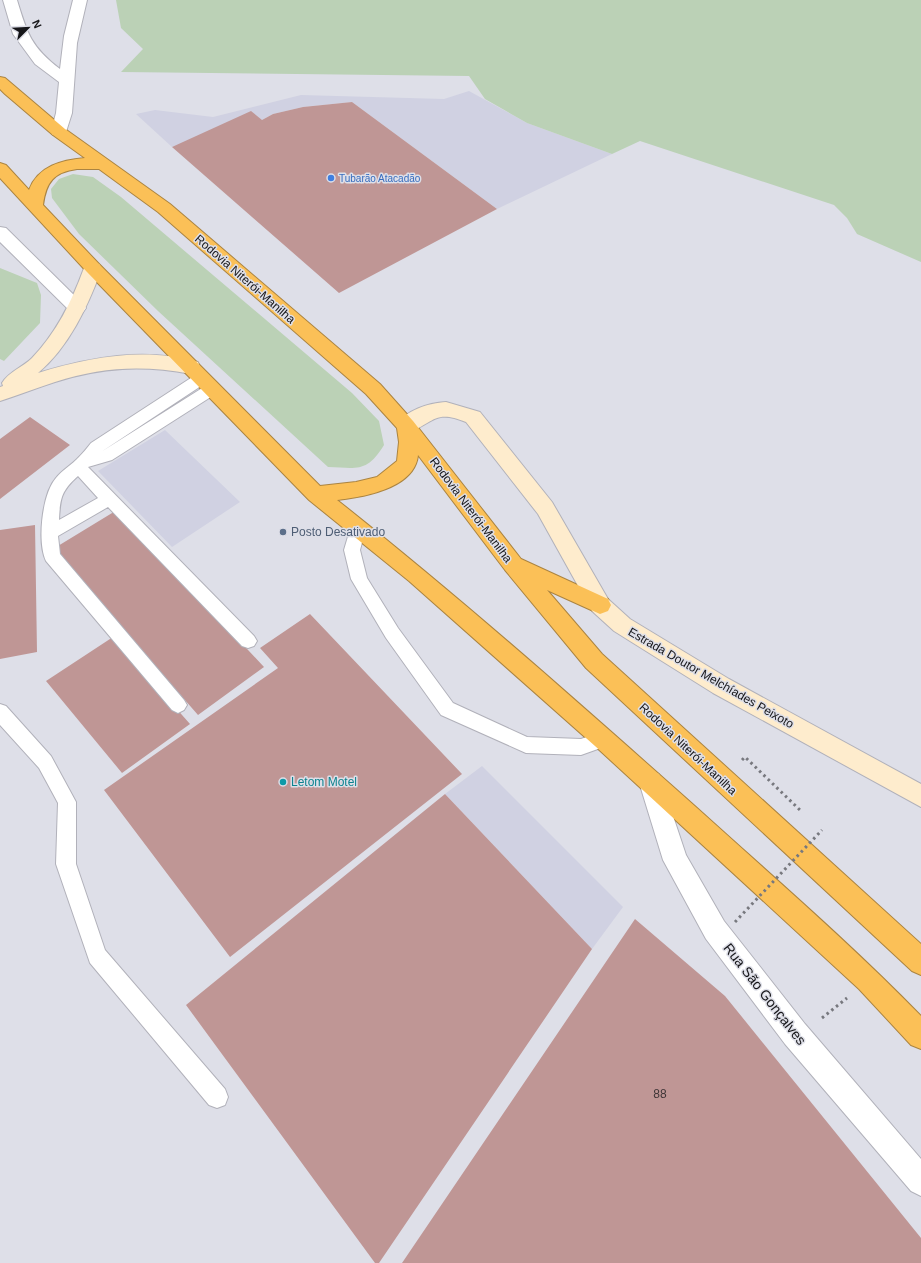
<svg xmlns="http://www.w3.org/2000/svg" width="921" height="1263" viewBox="0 0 921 1263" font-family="Helvetica,sans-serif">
	<rect width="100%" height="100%" fill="#dedfe8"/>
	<path fill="#d0d1e2" d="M469 91 527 123 612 154 497 209 352 102 303 107 273 114 262 120 172 147 136 114 155 110 213 117 301 95 444 99Z
		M165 430 240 502 172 547 98 471Z
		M482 766 623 907 592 949 445 794Z"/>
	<path fill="#bbd1b6" d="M116 0H921V262L857 234 847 218 834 205 640 141 612 154 527 123 485 99 469 76 121 72 143 49 121 28Z
		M73 174 93 177 121 197 352 393 379 421 384 445C367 473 357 468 328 467L158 311 79 234 52 198 51 189 59 179Z
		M0 268 37 283 41 295 40 323 4 361 0 359Z"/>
	<path fill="#bf9695" d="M352 102 497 209 339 293 172 147 251 111 262 120 273 114 303 107Z
		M30 417 70 445 0 499V439Z
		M117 510 264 667 198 715 53 549Z
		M35 525 37 652 0 659V530Z
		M310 614 462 774 230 957 104 790 278 668 260 648Z
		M113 637 190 724 122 773 46 681Z
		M445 794 592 949 379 1263H375L186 1005Z
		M635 919 725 996 921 1238V1263H402Z"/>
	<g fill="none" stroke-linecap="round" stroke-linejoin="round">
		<defs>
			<path id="lane" d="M202 373 207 374 209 378 207 382 101 452 207 385 212 384 217 385 219 389 217 393 112 460 88 467 254 636 257 641 254 646 248 648 242 646 108 507 58 536 60 554 184 700 187 705 184 710 178 713 172 710 46 561C37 542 42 494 56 478 62 470 72 465 79 457 83 453 87 448 91 443L197 374ZM78 476 98 498 59 520C60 499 61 491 78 476Z
				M358 521 364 523 366 527 360 550 367 578 398 628 453 703 527 737 581 739 603 731 609 733 612 739 609 745 581 755 526 753 441 715 386 638 351 579 344 550 352 523Z
				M0 704 6 706 51 756 76 802V864L105 950 225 1089 228 1097 225 1105 217 1108 209 1105 90 963 56 864 58 803 39 768 0 725Z"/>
			<path id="street" d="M3 0H17C27 33 31 47 60 69L64 36 73 0H87L77 43 72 113 65 135H53L51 132 56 113 59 82 35 64 13 34Z
				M0 227 6 228 83 304 86 308 83 312 77 314 71 312 0 242Z
				M651 771 659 774 686 855 724 921 805 1024 921 1159V1196L911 1191 785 1044 706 939 663 860 639 782 643 774Z"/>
			<path id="secondary" d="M93 262 99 264 102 268C88 306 69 347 38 373 90 357 145 347 198 362L200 367 198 372 191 374C143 365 102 367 55 382 36 388 19 395 0 401V387L3 386 2 383C8 372 23 367 32 358 57 332 72 301 84 268L87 264Z
				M446 402 480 412 552 502 608 599 630 619 729 679 921 784V807L713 693 614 631 592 611 538 514 466 422C433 408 433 425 406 433L399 431 396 426C405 410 429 403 446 402Z"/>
			<path id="highway" d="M0 77 5 78 65 129 170 204 380 384 413 421 521 559 608 599 611 605 608 611 600 614 547 590 602 654 921 944V975L912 971 586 668 505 570 418 455C415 488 364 497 337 500 461 598 579 703 697 808 772 876 850 943 921 1016V1049L911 1045 859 989 595 746 409 581 309 500 87 272 0 178V163L6 165 29 190C38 166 62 160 85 158L53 135 5 94 0 89ZM77 169H99L158 212 366 394 397 428 399 442 397 461 377 477 356 482 320 486 99 264 43 205C46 182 54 172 77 169Z"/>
		</defs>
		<use href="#lane" stroke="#b1b1ba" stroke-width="2"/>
		<use href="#street" stroke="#b1b1ba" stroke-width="2"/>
		<use href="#secondary" stroke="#b1b1ba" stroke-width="2"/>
		<use href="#highway" stroke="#ab8441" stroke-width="2"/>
		<path stroke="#77787e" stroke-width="3" stroke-dasharray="2.5 3.5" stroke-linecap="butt" d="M742 760 745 757 802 812
			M822 1018 847 998"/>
		<use href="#lane" fill="#fff" fill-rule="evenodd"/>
		<use href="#street" fill="#fff" fill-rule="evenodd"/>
		<use href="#secondary" fill="#feeccd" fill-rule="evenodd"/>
		<use href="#highway" fill="#fbc057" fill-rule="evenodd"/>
		<path stroke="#77787e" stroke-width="3" stroke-dasharray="2.5 3.5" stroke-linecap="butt" d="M735 922 822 830"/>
	</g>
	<circle fill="#3f7fe0" stroke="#dedfe8" stroke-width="1.5" cx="331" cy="178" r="4"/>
	<circle fill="#5c6f8a" stroke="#dedfe8" stroke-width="1.5" cx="283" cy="532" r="4"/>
	<circle fill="#0f9aa8" stroke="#dedfe8" stroke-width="1.5" cx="283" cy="782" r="4"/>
	<g text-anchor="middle" stroke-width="3" stroke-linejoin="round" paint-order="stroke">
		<g font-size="10" fill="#366cbe" stroke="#dedfe8" text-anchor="start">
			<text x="339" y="182">Tubarão Atacadão</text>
		</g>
		<g font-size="12" fill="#161619" stroke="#dedfe8">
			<text transform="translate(245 279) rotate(41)" y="4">Rodovia Niterói-Manilha</text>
			<text transform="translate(471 510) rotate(53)" y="4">Rodovia Niterói-Manilha</text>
			<text transform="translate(711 678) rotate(30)" y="4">Estrada Doutor Melchíades Peixoto</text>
			<text transform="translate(688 749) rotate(43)" y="4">Rodovia Niterói-Manilha</text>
		</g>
		<g font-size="12" fill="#4e5e75" stroke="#dedfe8" text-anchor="start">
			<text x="291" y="536">Posto Desativado</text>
		</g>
		<g font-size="12" fill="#0d838f" stroke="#dedfe8" text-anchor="start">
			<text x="291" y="786">Letom Motel</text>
		</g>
		<g font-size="12" fill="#403638">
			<text x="660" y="1098">88</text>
		</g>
		<g font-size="14" fill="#161619" stroke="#dedfe8">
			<text transform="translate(765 994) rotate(52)" y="5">Rua São Gonçalves</text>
		</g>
	</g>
	<g transform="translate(28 28) rotate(66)" stroke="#dedfe8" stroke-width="3" paint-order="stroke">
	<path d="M0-3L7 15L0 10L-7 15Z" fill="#161619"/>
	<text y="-6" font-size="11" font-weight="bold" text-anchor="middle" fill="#161619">N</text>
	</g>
</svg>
